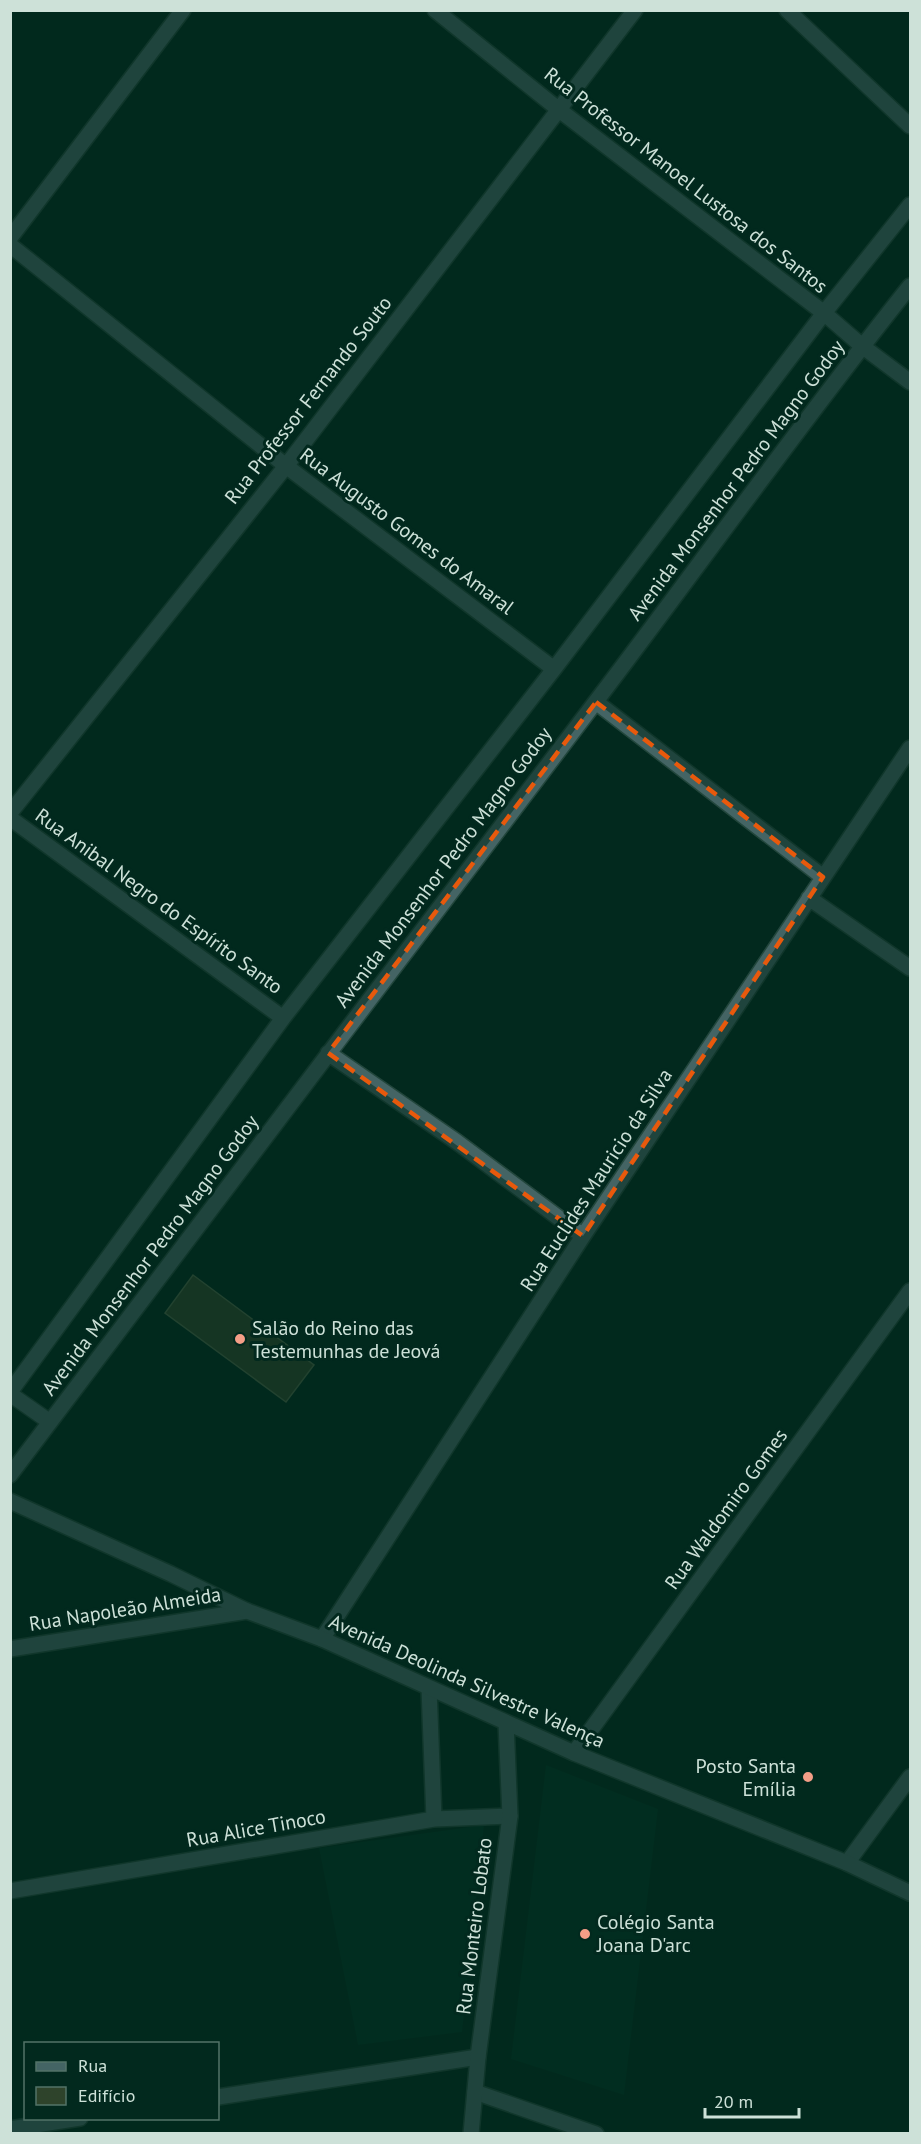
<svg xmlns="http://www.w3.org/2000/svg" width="921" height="2144" viewBox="0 0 921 2144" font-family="'PT Sans',sans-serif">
	<rect width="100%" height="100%" fill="#02291e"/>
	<path fill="#003224" d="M546 1765 658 1809 624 2095 511 2059Z
		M484 1825 462 2032 358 2045 319 1848Z"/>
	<path fill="#2e432b" stroke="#495f46" stroke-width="1.5" d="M193 1275 314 1365 286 1402 165 1313Z"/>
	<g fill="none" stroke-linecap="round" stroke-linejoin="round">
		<defs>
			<path id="minor" d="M435 10 558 109 824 313 862 346 910 382
				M787 10 910 126
				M10 238 183 10
				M10 245 286 466 554 669
				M596 702 823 877
				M10 813 286 466 635 10
				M10 818 283 1018
				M809 898 910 968
				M328 1053 457 1142 583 1236
				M10 1392 283 1018 554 669 824 313 910 205
				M10 1394 50 1422
				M10 1475C204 1217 399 961 594 704 700 565 801 422 910 286
				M322 1639 583 1236 910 748
				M10 1649 247 1611
				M429 1688 434 1819
				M574 1753 910 1291
				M847 1863 910 1777
				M10 1891 434 1819 510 1816
				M475 2092 596 2134
				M218 2097 478 2057
				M10 2129 80 2118"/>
			<path id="tertiary" d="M10 1501 171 1574 247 1611 322 1639 574 1753 847 1863 910 1893
				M471 2134 478 2057 510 1816 506 1723"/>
		</defs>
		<use href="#minor" stroke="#22463c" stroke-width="18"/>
		<use href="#tertiary" stroke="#22463c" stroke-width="18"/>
		<use href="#minor" stroke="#446464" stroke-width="15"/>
		<use href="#tertiary" stroke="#446464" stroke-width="15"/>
	</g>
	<path d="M0 0H921V2144H0ZM596 702 823 877 583 1236 328 1053Z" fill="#02291e" fill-opacity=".55" fill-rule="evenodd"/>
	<path fill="none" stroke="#e8590c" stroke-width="4.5" stroke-dasharray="12 8" stroke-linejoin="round" d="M596 702 823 877 583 1236 328 1053Z"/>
	<g fill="#f49e87" stroke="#02291e" stroke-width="2">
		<circle cx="240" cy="1339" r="6"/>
		<circle cx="808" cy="1777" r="6"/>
		<circle cx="585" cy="1934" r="6"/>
	</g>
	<g text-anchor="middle" stroke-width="6" stroke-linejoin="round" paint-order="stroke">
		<g font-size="20" fill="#cde1d8" stroke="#02291e">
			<text transform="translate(686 180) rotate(38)" y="7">Rua Professor Manoel Lustosa dos Santos</text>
			<text transform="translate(308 400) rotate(-52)" y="7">Rua Professor Fernando Souto</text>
			<text transform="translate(736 480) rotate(-53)" y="7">Avenida Monsenhor Pedro Magno Godoy</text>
			<text transform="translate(407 531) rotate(37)" y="7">Rua Augusto Gomes do Amaral</text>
			<text transform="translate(443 867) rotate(-53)" y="7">Avenida Monsenhor Pedro Magno Godoy</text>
			<text transform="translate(159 901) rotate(36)" y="7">Rua Anibal Negro do Espírito Santo</text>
			<text transform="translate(596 1180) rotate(-57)" y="7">Rua Euclides Mauricio da Silva</text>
			<text transform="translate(150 1255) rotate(-53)" y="7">Avenida Monsenhor Pedro Magno Godoy</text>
			<text transform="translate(726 1509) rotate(-54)" y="7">Rua Waldomiro Gomes</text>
			<text transform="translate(125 1609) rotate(-9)" y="7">Rua Napoleão Almeida</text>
			<text transform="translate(467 1681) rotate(24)" y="7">Avenida Deolinda Silvestre Valença</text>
			<text transform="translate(256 1828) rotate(-10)" y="7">Rua Alice Tinoco</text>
			<text transform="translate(474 1926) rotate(-83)" y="7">Rua Monteiro Lobato</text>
		</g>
		<g font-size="20" fill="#cde1d8" stroke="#02291e" text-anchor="start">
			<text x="252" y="1335">Salão do Reino das<tspan x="252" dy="23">Testemunhas de Jeová</tspan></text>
			<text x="796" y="1773" text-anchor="end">Posto Santa<tspan x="796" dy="23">Emília</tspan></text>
			<text x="597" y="1929">Colégio Santa<tspan x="597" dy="23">Joana D'arc</tspan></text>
		</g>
	</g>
	<rect width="921" height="2144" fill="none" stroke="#cde1d8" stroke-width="24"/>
	<rect x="24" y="2042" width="195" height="78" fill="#02291e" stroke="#537368" stroke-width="1.5"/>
	<rect x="36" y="2062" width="30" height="9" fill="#446464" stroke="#537368" stroke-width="1.5"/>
	<text x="78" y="2072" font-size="18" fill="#cde1d8">Rua</text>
	<rect x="36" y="2087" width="30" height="18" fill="#2e432b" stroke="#537368" stroke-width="1.5"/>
	<text x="78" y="2102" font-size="18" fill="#cde1d8">Edifício</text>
	<path d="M705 2108v9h94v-9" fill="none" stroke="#cde1d8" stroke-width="3"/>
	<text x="714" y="2108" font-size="18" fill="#cde1d8" stroke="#02291e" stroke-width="4.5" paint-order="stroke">20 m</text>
</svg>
